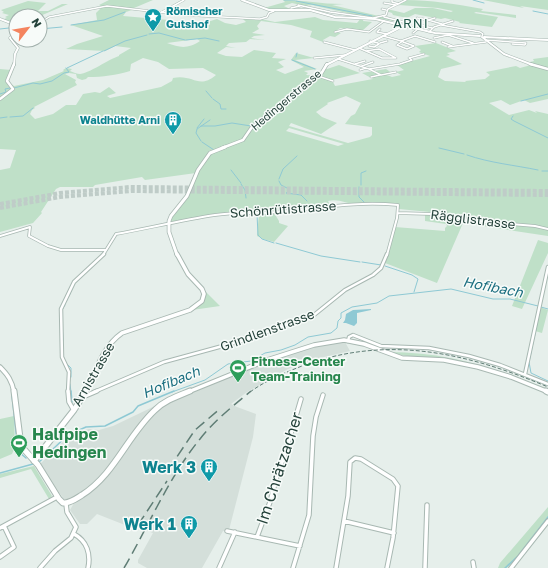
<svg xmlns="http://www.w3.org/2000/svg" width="548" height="568" viewBox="0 0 548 568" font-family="'Golos Text',sans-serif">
	<rect width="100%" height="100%" fill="#e6efeb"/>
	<path fill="#d4dfda" d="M345 342 350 351 324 357 288 369 247 392 231 404 237 407 256 414 253 437 229 530 223 531 202 568H147L138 563V560L153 533 131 525 130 527 97 514 87 524H80L70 510 74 503 71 499H64L39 465 67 438 79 432 89 429 99 430 113 426 159 404 257 365 325 344Z"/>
	<path fill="#bfe0c8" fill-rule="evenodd" d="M109 0H153L134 8 135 9 126 12 123 16 204 23 217 19 225 23 236 25 246 22 242 18 261 19 275 22 315 17 323 20 357 23 361 18H364L363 21 372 22 362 31 340 28 335 32 341 33 335 37 330 36 323 40 324 42H323L310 37 312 31 291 25 261 21 257 26 259 29 252 33 265 35 254 36 251 38 265 40 250 39 246 42 229 43 226 46 236 48 226 47 217 53 226 56 242 57 254 50 276 53 272 58 286 59 278 62 284 67 276 70 285 74 304 67 291 60 296 53 314 58 295 60 317 69 304 71 308 73 306 75C312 76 315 72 321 74L324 69H327L339 65 360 73 332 80 335 86 373 79 362 73 386 69 392 73 387 75 392 77 401 75 396 72 404 70 397 65 430 56 419 52 421 50 415 46 436 43 456 51 447 53 450 55 446 56 462 64 441 69 438 77 445 81 466 82 465 81 485 79 490 75 486 72 516 66 520 68 531 65 526 63 534 61 533 59 548 57V99L530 103 524 100 510 105 501 100 489 103 509 115 529 110 537 113 535 111 548 114V236L463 223 437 283 385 263 395 227 445 231V228L447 226 446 224 425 221V214L444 215 440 213 399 209 398 204C384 203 371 204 357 204 347 204 338 198 328 201L330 205 274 213 279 221V223L288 226 274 242 263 239 257 236 259 213C228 212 199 218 169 224V221L183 201 196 173 145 180 142 177 95 185 93 187H60L56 189 41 212 42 213 33 223 0 232V170L10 168 16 150 0 149V69L11 70 6 81 8 84H11L14 86 43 80 64 71 63 70 66 68 72 69 70 71C73 72 77 74 80 74 88 74 109 59 119 56V55L131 48 115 46 105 51 66 49 77 44 103 36 71 25 97 20 96 13 102 7 99 5ZM197 39 200 41C188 49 180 48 167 43ZM143 58 158 62 169 69 203 68 216 75C198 90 194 74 173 78L172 81 161 87 110 98 107 96 116 93 109 87 100 93 95 92 83 94 76 105H66L53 114 35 119 30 114 32 110 35 108 34 107 77 85 75 82 76 80 65 74 69 73 76 74 77 78 82 80 86 79 88 77C103 77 116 75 130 71L131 64ZM346 96 361 103 355 114 351 116 345 124 372 127V135L370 137 348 143 289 126 291 123 321 134 337 123 322 117 316 112 328 104 327 103ZM289 128 344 144 338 146 286 131Z
		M283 0C303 0 322 4 342 4H344L332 5 396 20 393 21 356 15 312 5 305 6 292 3 284 6 292 10H275L264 8 285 2Z
		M405 0C431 0 456 4 483 9L481 11 516 15V18L476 12 474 13 498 17 492 27 459 23 460 22 445 18 441 19 415 14 407 18 393 15 392 13 386 11 387 9 404 13 415 8H433L451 12 453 11 438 8 399 5Z
		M483 0H548V10L520 6 524 8Z
		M28 1 46 3 38 11H48L62 4H68L40 16H16V19L8 22 1 20 7 18 5 17 9 15 2 13 4 12 1 10Z
		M538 240 548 243V253L522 309 512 306Z
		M205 291 220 306 192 310C201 305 205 301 205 291Z
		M540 307 548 310 542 333 535 331Z
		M389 352C447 352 495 368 548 389V391C518 378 488 366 455 360 433 356 411 359 389 352Z
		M14 416 15 447 12 454 0 459V419Z
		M34 466 52 496 49 499 31 469 0 478V474Z
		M548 507V519L521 554 507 568H498L500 563Z"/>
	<path fill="#8ec9d4" d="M371 309V310L357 313V323L354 326 346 323H343L345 320 346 314 353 310Z"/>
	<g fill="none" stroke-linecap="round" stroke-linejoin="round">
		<path stroke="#8ec9d4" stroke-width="1" d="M284 0H295
			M473 0 484 3
			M296 1 372 16
			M533 11 548 14
			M71 25 104 20 125 12
			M0 29 9 28
			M40 29 62 27
			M149 34 159 33 185 40
			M186 40 205 38 219 41
			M104 51 125 41 147 35
			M296 57 297 53
			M292 60 315 69
			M67 68 103 51
			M14 88 33 83 40 84 52 81 64 73 69 72 66 68
			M206 91 212 98
			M0 94 6 92 5 89 10 88
			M213 99 220 104 221 109H226
			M521 101 548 94
			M513 116 511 119 514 121 548 138
			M10 117 23 116 33 108
			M0 118 7 117
			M201 126H215L232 123 251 126
			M197 128 204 119
			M201 141 196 133 197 129 210 120
			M202 142 214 150
			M439 148 464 154
			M467 155C490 163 514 165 538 170
			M231 170 241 183
			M542 171H548
			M279 179 283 169 297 156
			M279 181 281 185 289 189V192L286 193 301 195 307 201
			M241 184 245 190 246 198
			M361 185V173L366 171
			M359 187V197L364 202
			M257 214 258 235 262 239 274 243
			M276 243 321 256 360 262
			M362 262 381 265
			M385 266 412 275 418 279 414 292
			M69 296 75 282
			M65 303 67 300
			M541 307 548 309
			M62 310 65 305
			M62 322 63 341
			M534 339 539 314
			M533 343 529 362 531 373 548 381
			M63 344V349
			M63 352V358
			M67 364 71 368V377
			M70 384 71 392
			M172 392 205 380 228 364 251 361 265 353 281 350 295 345 308 337 331 333 337 328 338 321 341 318V313L352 307 377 303 389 296 451 289 493 299H510L538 306"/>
		<path stroke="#8ec9d4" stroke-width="1.5" d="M71 391 72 402
			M12 396 17 441
			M17 443 20 453 26 458
			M39 462 68 435 86 427 105 426 133 412 138 406 174 391
			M0 473 33 464
			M505 568 518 556 548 517"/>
		<path stroke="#bfccc8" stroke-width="4" stroke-dasharray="4 2" stroke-linecap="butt" d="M0 204 60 193 130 187 548 191
			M0 208 60 197 132 191 548 195"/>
		<defs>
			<path id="minor-far3" d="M392 0V2L399 4
				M384 3 396 5
				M298 5 330 12 373 18
				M291 8 300 6
				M382 9 386 10
				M162 12 184 0
				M384 17 407 23 404 26
				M373 18 386 15 388 9 406 0
				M417 18 428 20
				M435 18 428 20 442 24
				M40 23 49 17 107 6 184 15 260 19 267 17 269 13 274 11
				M416 24 432 28
				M441 25 480 32 483 34 482 36
				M380 29 377 32 387 34
				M335 32 347 29 369 32 384 21
				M429 32 434 27 453 21
				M413 33 418 29
				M448 35 473 43
				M383 36 401 41 415 36 435 42
				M434 38 448 35
				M485 40 526 43 525 45 512 44
				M370 41 378 43
				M403 41 397 45 407 49 414 46 403 42
				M324 42 355 50
				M442 42 452 46
				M380 43 387 41
				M369 46 374 47 379 44
				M448 47 486 42
				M359 48 382 58H396L379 49 366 51
				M314 58 345 55
				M338 59 369 69 381 75 396 72
				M355 64 365 61
				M362 66 373 62
				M369 69 400 64 412 60 409 58 424 54
				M360 70 366 68
				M318 76 333 81
				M371 77 380 75"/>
			<path id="minor-far2" d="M398 213 432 214 474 221 535 226 548 229
				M0 236 30 227 29 236 48 246 61 250H106
				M103 255 116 234C149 228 182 220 215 215 237 212 258 214 279 212 321 208 356 201 398 205L397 218 387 255"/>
			<path id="minor-far1" d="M348 341 349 337 353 335 381 346 429 348 469 356 500 365 548 384
				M525 374 548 267
				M68 392 69 372 62 357 61 309 74 282 104 254
				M94 392 164 362 241 341 314 315 345 290 373 275 381 268 387 254"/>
			<path id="minor" d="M68 391 69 402 73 409
				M83 397 97 391
				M344 521 394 533
				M0 528 57 497
				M227 531 300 546
				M74 534C87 541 91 554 88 568
				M257 537 270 502 278 472 284 457 301 399
				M0 557 14 547 4 526
				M473 562 474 568
				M40 568 55 551 71 538 76 527 67 512 66 504
				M219 568 235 532
				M293 568 309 515 313 436 316 417 323 395
				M336 568 348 496 350 462 355 458 361 459 393 479 398 486 393 538 387 568
				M425 568 427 505
				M511 568 548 521"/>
			<path id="tertiary-far4" d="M242 0 269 10H310L335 17 375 19 435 33 480 36
				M0 19 16 25
				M482 37 504 54 533 65
				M484 37 548 40
				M14 65 15 54 18 48 10 38 16 31
				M326 65 403 26"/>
			<path id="tertiary-far3" d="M530 64 548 69
				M0 99 13 89 7 81 14 64
				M222 148 243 140 252 127 321 74 327 64"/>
			<path id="tertiary-far2" d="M177 255 169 232V221L171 216 187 196 198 170 210 153 225 147"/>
			<path id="tertiary-far1" d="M0 367C8 375 12 381 14 392
				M86 392C96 371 102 347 122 333L190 310 202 301 204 294 202 289 188 274 177 254
				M188 392 267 360 314 345 344 340 364 344 402 358 444 360 478 367 511 377 548 392"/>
			<path id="tertiary" d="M14 391 21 446 38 465 59 499 63 503H65C72 502 77 498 82 495 115 474 127 436 155 410 165 400 178 396 190 391
				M546 391 548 392
				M34 461 74 410 86 391"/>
		</defs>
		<use href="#minor-far3" stroke="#a8b8b2" stroke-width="2.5"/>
		<use href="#minor-far2" stroke="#a8b8b2" stroke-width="3.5"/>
		<use href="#minor-far1" stroke="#a8b8b2" stroke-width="4.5"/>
		<use href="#minor" stroke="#a8b8b2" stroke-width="5.5"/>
		<use href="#tertiary-far4" stroke="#a8b8b2" stroke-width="3"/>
		<use href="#tertiary-far3" stroke="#a8b8b2" stroke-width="4"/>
		<use href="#tertiary-far2" stroke="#a8b8b2" stroke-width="4.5"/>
		<use href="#tertiary-far1" stroke="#a8b8b2" stroke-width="5.5"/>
		<use href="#tertiary" stroke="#a8b8b2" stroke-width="7"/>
		<use href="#minor-far3" stroke="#fff" stroke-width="1.5"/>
		<use href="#minor-far2" stroke="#fff" stroke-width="2"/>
		<use href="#minor-far1" stroke="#fff" stroke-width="2.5"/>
		<use href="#minor" stroke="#fff" stroke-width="3.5"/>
		<use href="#tertiary-far4" stroke="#fff" stroke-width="2"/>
		<use href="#tertiary-far3" stroke="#fff" stroke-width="2.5"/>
		<use href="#tertiary-far2" stroke="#fff" stroke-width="3"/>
		<use href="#tertiary-far1" stroke="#fff" stroke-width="3.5"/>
		<use href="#tertiary" stroke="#fff" stroke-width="5"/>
		<path stroke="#5f7d75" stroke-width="1" stroke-dasharray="4 2" stroke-linecap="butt" d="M250 392C265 381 284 373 302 366 388 334 467 353 548 387"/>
		<path stroke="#5f7d75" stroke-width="1.5" stroke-dasharray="11 5.5" stroke-linecap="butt" d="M168 470 195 430 221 408
			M138 525 167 481
			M124 568C148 527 170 475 200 439 215 420 233 406 251 391"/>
	</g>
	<defs>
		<symbol id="sight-pin" viewBox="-11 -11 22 30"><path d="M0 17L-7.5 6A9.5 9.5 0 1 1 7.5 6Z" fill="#0f9aa8" stroke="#f7fbf9"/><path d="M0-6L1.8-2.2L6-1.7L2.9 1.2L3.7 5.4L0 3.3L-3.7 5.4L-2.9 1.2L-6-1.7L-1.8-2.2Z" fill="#fff"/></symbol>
		<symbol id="building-pin" viewBox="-11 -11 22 30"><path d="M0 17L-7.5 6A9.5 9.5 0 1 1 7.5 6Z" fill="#0f9aa8" stroke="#f7fbf9"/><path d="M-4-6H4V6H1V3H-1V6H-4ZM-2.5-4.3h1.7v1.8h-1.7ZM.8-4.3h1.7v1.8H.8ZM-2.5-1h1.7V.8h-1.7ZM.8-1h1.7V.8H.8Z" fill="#fff"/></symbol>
		<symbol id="stadium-pin" viewBox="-11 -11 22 30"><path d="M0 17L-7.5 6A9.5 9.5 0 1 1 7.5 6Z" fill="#2e9e5b" stroke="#f7fbf9"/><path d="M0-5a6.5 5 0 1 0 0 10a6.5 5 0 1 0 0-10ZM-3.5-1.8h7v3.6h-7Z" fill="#fff"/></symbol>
	</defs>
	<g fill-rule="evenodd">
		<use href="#sight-pin" x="143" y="7" width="20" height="27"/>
		<use href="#building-pin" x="163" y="110" width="20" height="27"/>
		<use href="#stadium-pin" x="228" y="358" width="20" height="27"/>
		<use href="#stadium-pin" x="9" y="433" width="20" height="27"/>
		<use href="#building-pin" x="199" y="457" width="20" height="27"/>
		<use href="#building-pin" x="179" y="514" width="20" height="27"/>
	</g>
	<g text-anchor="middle" stroke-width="3" stroke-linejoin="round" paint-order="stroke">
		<g font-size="11" font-weight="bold" fill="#0d838f" stroke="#f7fbf9" text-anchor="start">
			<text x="166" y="15">Römischer<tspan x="166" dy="13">Gutshof</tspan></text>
			<text x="160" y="124" text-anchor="end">Waldhütte Arni</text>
		</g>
		<g font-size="11" fill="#24423a" stroke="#f7fbf9">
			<text transform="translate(286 100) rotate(-40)" y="4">Hedingerstrasse</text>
		</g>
		<g font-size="13" letter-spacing="1" fill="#1f5548" stroke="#f7fbf9">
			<text x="411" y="28">ARNI</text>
		</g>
		<g font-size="13" fill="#24423a" stroke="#f7fbf9">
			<text transform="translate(283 209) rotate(-4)" y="5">Schönrütistrasse</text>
			<text transform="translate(473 219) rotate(7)" y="5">Rägglistrasse</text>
			<text transform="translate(267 330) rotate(-20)" y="5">Grindlenstrasse</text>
			<text transform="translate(93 374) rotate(-60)" y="5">Arnistrasse</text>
		</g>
		<g font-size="13" font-weight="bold" fill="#27864d" stroke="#f7fbf9" text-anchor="start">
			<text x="251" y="366">Fitness-Center<tspan x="251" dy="15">Team-Training</tspan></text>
		</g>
		<g font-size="14" font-style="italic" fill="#1c6f80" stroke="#f7fbf9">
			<text transform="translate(493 287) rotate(11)" y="5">Hofibach</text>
			<text transform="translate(171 382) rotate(-23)" y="5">Hofibach</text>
		</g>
		<g font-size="16" font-weight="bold" fill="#27864d" stroke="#f7fbf9" text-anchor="start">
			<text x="32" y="440">Halfpipe<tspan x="32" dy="18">Hedingen</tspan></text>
		</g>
		<g font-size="16" font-weight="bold" fill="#0d838f" stroke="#f7fbf9" text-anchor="end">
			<text x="196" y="473">Werk 3</text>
			<text x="176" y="530">Werk 1</text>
		</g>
		<g font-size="16" fill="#24423a" stroke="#f7fbf9">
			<text transform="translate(279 468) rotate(-72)" y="6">Im Chrätzacher</text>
		</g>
	</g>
	<g transform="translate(28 28) rotate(59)"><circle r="19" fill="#f7fbf9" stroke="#a3b1ad"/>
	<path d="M0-3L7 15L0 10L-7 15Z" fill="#f4845f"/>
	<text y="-6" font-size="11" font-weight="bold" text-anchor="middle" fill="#24423a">N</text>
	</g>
</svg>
